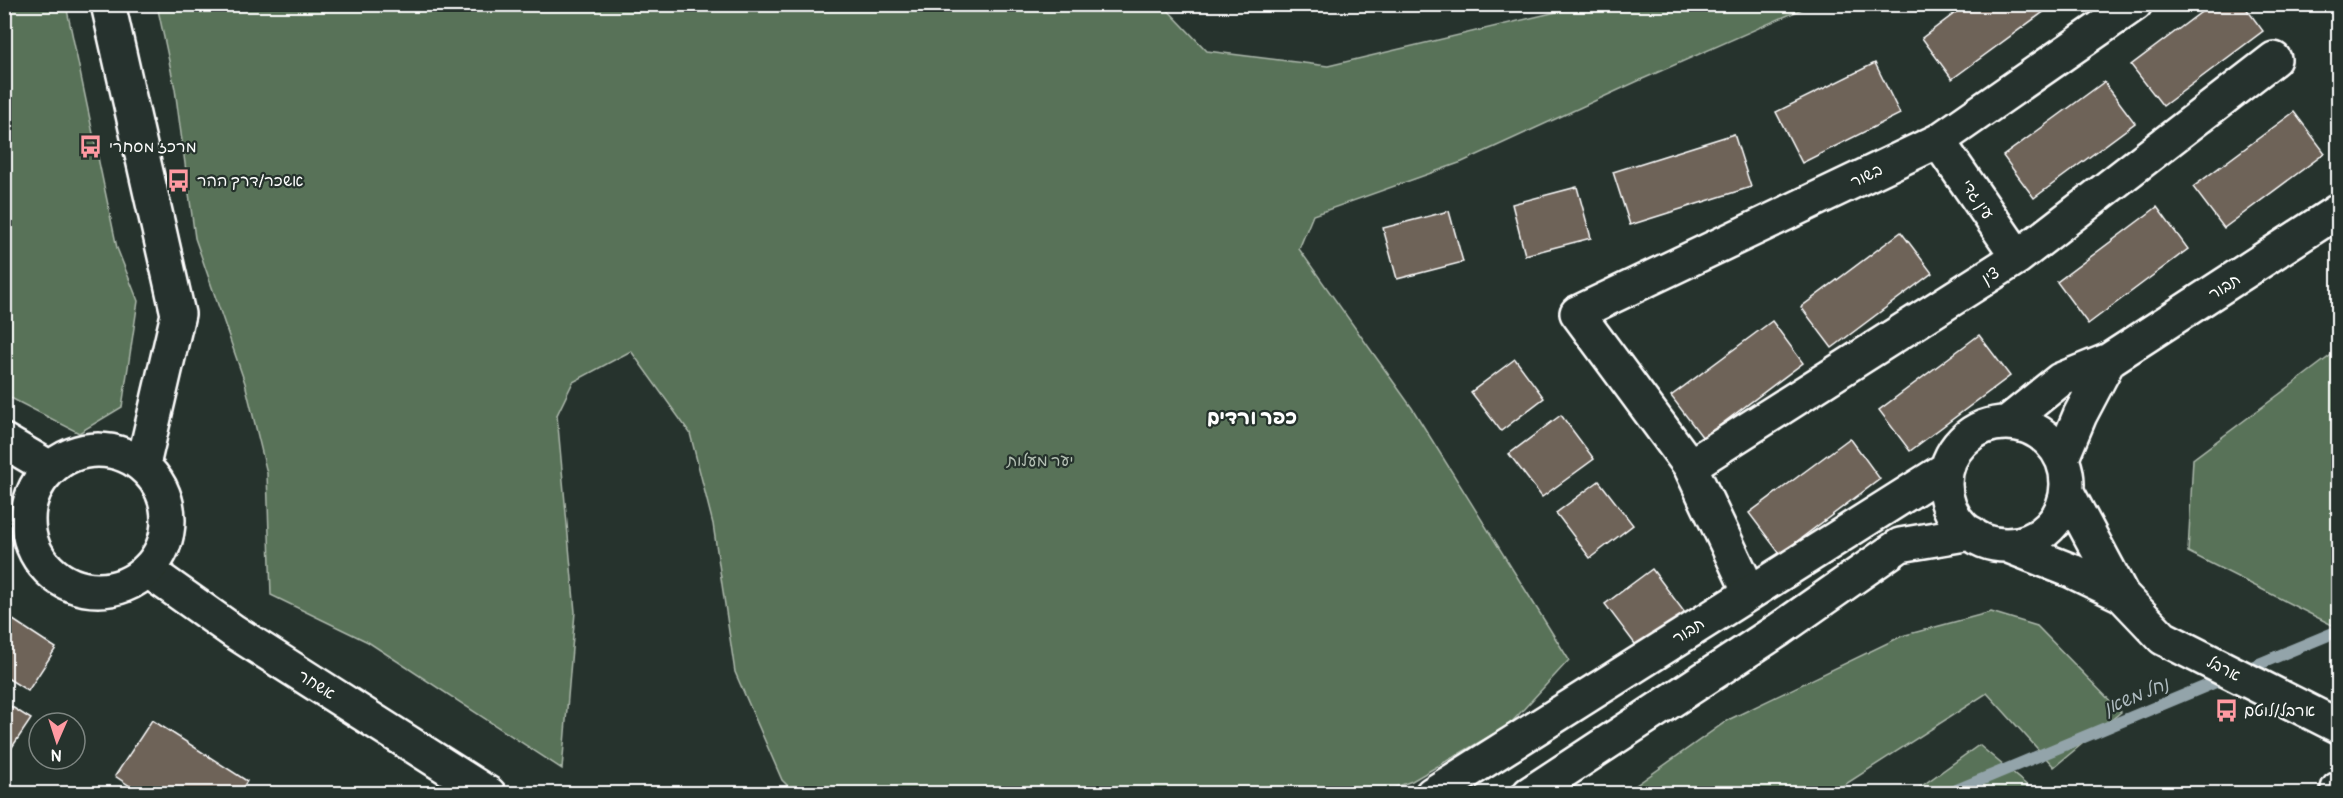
<svg xmlns="http://www.w3.org/2000/svg" width="2343" height="798" viewBox="0 0 2343 798" font-family="Pangolin,'Playpen Sans Hebrew',sans-serif">
	<rect width="100%" height="100%" fill="#26332d"/>
	<filter id="ink" filterUnits="userSpaceOnUse"><feTurbulence type="fractalNoise" baseFrequency=".0167" numOctaves="2"/><feDisplacementMap in="SourceGraphic" scale="12" xChannelSelector="R" yChannelSelector="G"/><feConvolveMatrix kernelMatrix="1 2 1 2 8 2 1 2 1" color-interpolation-filters="sRGB"/></filter>
	<g filter="url(#ink)">
		<path fill="#597258" stroke="#acb8ac" stroke-width="1.5" d="M5 5H66L117 248 138 301 122 407 79 433 5 395Z
			M157 5H1163L1207 51 1328 66 1586 5H1811L1638 81 1462 162 1313 215 1299 249 1412 408 1569 660 1509 725 1412 781 1378 794 795 793 782 780 735 672 713 524 690 433 631 351 573 382 557 415 575 612 562 769 368 642 271 595 267 473 245 383 195 238 175 89Z
			M2338 350V628L2188 552 2193 459Z
			M1991 612 2037 626 2121 712 2054 767 1987 693 1832 793H1625L1728 720 1902 636Z
			M1979 745 2036 793H1912Z"/>
		<g fill="none" stroke-linecap="round" stroke-linejoin="round">
			<path stroke="#93a4aa" stroke-width="12" d="M1947 794 2338 631"/>
		</g>
		<path fill="#6e6359" stroke="#fff" stroke-width="1.5" d="M1967 4H2053V5L1952 79 1922 38Z
			M2212 4H2243L2263 31 2163 106 2131 65Z
			M1875 63 1900 114 1802 163 1776 112Z
			M2104 82 2135 123 2034 198 2003 156Z
			M2294 112 2325 153 2224 228 2193 187Z
			M1734 134 1751 187 1630 225 1613 172Z
			M1577 187 1591 238 1525 255 1512 204Z
			M2157 207 2188 249 2088 324 2057 282Z
			M1449 211 1463 262 1397 279 1383 228Z
			M1901 232 1932 273 1832 348 1801 307Z
			M1772 321 1803 363 1703 438 1671 396Z
			M1979 335 2010 376 1910 451 1879 410Z
			M1515 359 1544 398 1501 431 1471 392Z
			M1561 415 1594 459 1542 497 1509 454Z
			M1850 438 1880 479 1780 554 1749 513Z
			M1599 481 1633 525 1590 558 1556 513Z
			M1652 569 1688 617 1641 652 1605 604Z
			M4 614 56 648 28 691 4 676Z
			M4 702 31 719 4 759Z
			M152 720 247 781 239 794H142L115 776Z"/>
		<g fill="none" stroke-linecap="round" stroke-linejoin="round">
			<defs>
				<path id="minor" d="M1938 141 2018 257
					M1690 466 2018 257 2274 59
					M1749 591 1690 466 1577 313 1938 141 2135 4
					M2338 794V789"/>
				<path id="tertiary" d="M2008 422 2060 380 2109 360 2338 211
					M1945 484a61 61 0 1 1 122 0a61 61 0 1 1-122 0Z
					M2062 458 2080 415 2109 360
					M2067 492 2122 595 2163 638 2338 726
					M2006 545 2072 571 2122 595
					M147 570 233 631 489 794
					M1432 794 1946 469
					M1529 794 1780 629 1900 545 1971 533"/>
				<path id="secondary" d="M108 4 178 314 143 465
					M4 441 50 468
					M28 520a70 70 0 1 1 140 0a70 70 0 1 1-140 0Z"/>
			</defs>
			<use href="#minor" stroke="#fff" stroke-width="38"/>
			<use href="#tertiary" stroke="#fff" stroke-width="38"/>
			<use href="#secondary" stroke="#fff" stroke-width="38"/>
			<use href="#minor" stroke="#26332d" stroke-width="33"/>
			<use href="#tertiary" stroke="#26332d" stroke-width="33"/>
			<use href="#secondary" stroke="#26332d" stroke-width="33"/>
		</g>
	</g>
	<defs>
		<symbol id="bus-bare" viewBox="-9 -9 18 18"><path d="M-5-6H5V4H4V6H2V4H-2V6H-4V4H-5ZM-3.5-4V0h7V-4ZM-3.5 1.2v1.5H-2V1.2ZM2 1.2v1.5H3.5V1.2Z" fill="#ff9aa2" stroke="#26332d" stroke-width="2.5" paint-order="stroke"/></symbol>
	</defs>
	<g fill-rule="evenodd">
		<use href="#bus-bare" x="74" y="130" width="33" height="33"/>
		<use href="#bus-bare" x="162" y="164" width="33" height="33"/>
		<use href="#bus-bare" x="2210" y="694" width="33" height="33"/>
	</g>
	<g text-anchor="middle" stroke-width="4.5" stroke-linejoin="round" paint-order="stroke">
		<g font-size="16" fill="#fff" stroke="#26332d" text-anchor="start">
			<text x="109" y="152">מרכז מסחרי</text>
			<text x="197" y="186">אשכר/דרך ההר</text>
			<text x="2244" y="716">ארבל/לוטם</text>
		</g>
		<g font-size="16" fill="#fff" stroke="#26332d">
			<text transform="translate(1866 175) rotate(-26)" y="6">בשור</text>
			<text transform="translate(1978 199) rotate(56)" y="6">עין גדי</text>
			<text transform="translate(1990 275) rotate(-32)" y="6">צין</text>
			<text transform="translate(2224 286) rotate(-33)" y="6">תבור</text>
			<text transform="translate(1688 630) rotate(-33)" y="6">תבור</text>
			<text transform="translate(2224 668) rotate(27)" y="6">ארבל</text>
			<text transform="translate(317 684) rotate(32)" y="6">אשחר</text>
		</g>
		<g font-size="16" fill="#b4c0b4" stroke="#26332d">
			<text x="1040" y="466">יער מעלות</text>
		</g>
		<g font-size="18" font-style="italic" fill="#aebbbf" stroke="#26332d">
			<text transform="translate(2136 696) rotate(-23)" y="6">נחל משאן</text>
		</g>
		<g font-size="20" font-weight="bold" fill="#fff" stroke="#26332d">
			<text x="1252" y="424">כפר ורדים</text>
		</g>
	</g>
	<rect width="2343" height="798" fill="none" stroke="#26332d" stroke-width="24"/>
	<rect x="12" y="12" width="2319" height="774" fill="none" stroke="#fff" stroke-width="2" filter="url(#ink)"/>
	<g transform="translate(57 741) rotate(183)"><circle r="28" fill="#26332d" stroke="#7d8581" stroke-width="1.5"/>
	<path d="M0-4.5L10 22L0 15L-10 22Z" fill="#ff9aa2"/>
	<text y="-9" font-size="16" font-weight="bold" text-anchor="middle" fill="#ffffff">N</text>
	</g>
</svg>
